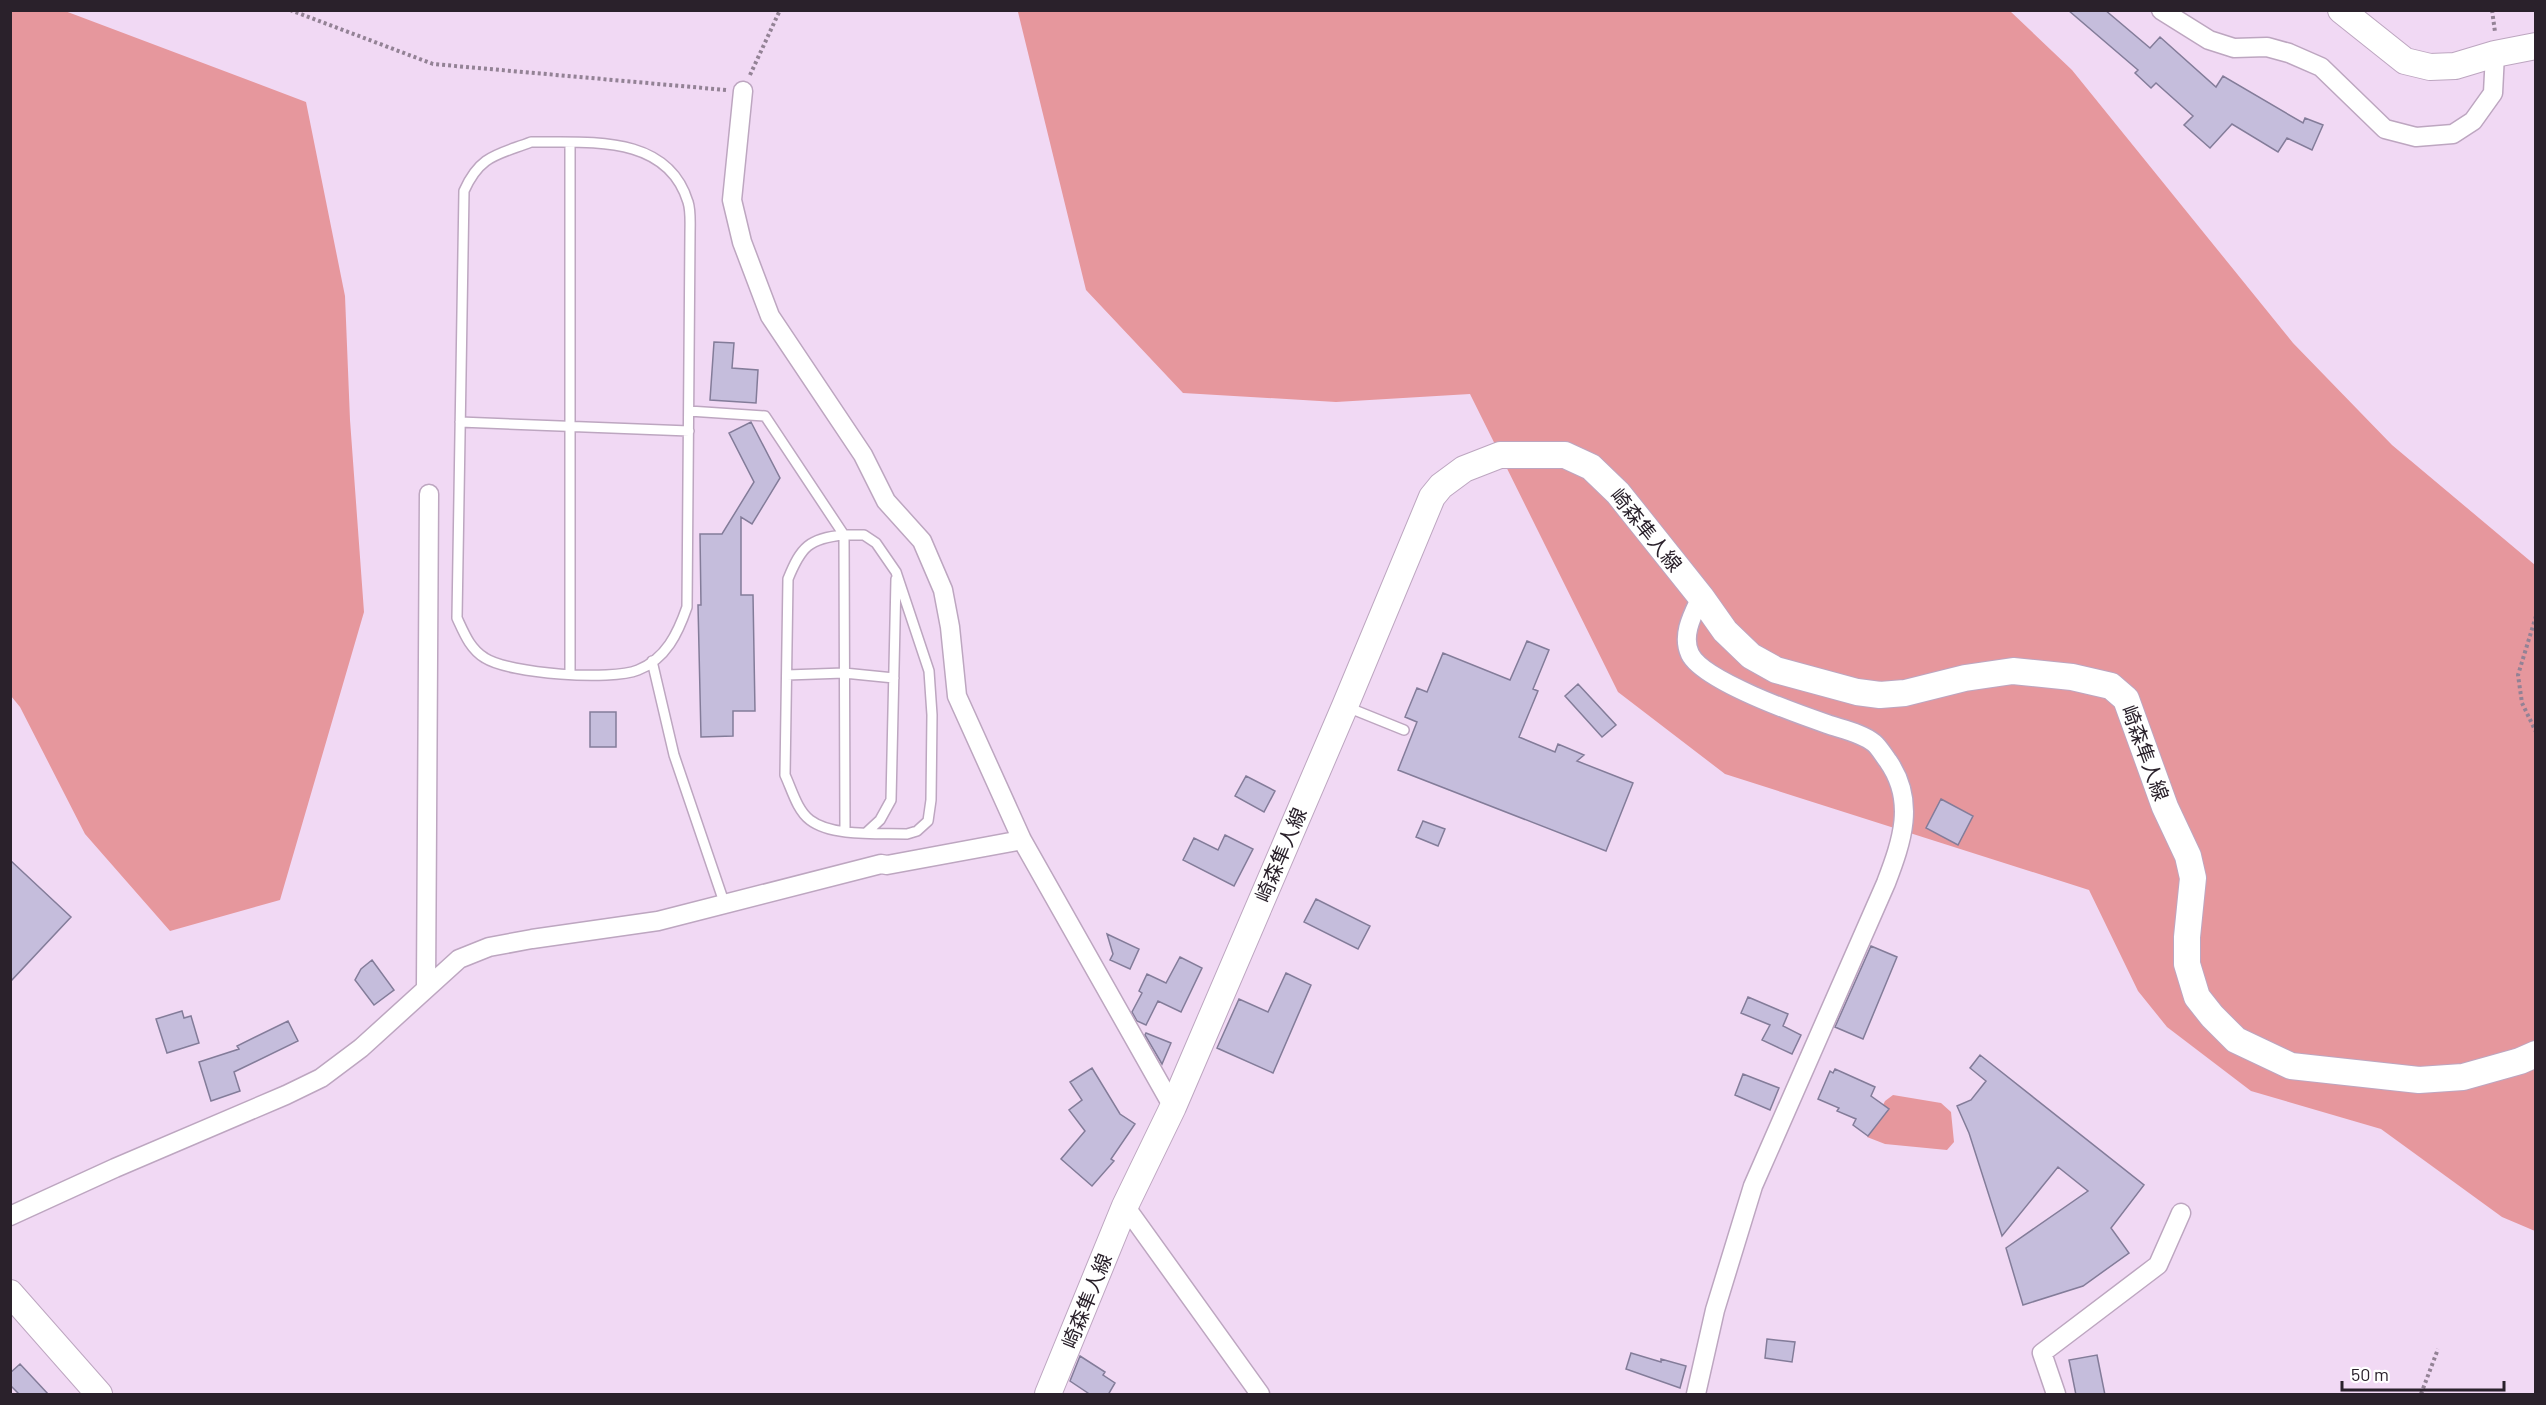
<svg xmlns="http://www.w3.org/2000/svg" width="2546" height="1405" viewBox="0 0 2546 1405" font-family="Barlow,'Noto Sans JP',sans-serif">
	<rect width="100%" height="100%" fill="#f1d9f4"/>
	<path fill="#e6979d" d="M10 11H65L306 102 345 296 350 420 364 612 280 900 170 931 85 834 20 707 11 696Z
		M1013 11H2010L2072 70 2293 343 2392 445 2535 565V1231L2502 1217 2381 1129 2251 1091 2167 1027 2138 991 2089 890 1725 774 1618 692 1470 394 1336 402 1183 393 1086 290 1018 12Z
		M1893 1095 1941 1103 1951 1112 1954 1142 1947 1150 1885 1144 1867 1137 1885 1101Z"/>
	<path fill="#c5bddc" stroke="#837c99" stroke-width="1.5" d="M2068 10H2105L2150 48 2160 37 2216 87 2223 76 2303 123 2305 118 2323 125 2312 150 2287 138 2278 152 2232 124 2210 148 2184 125 2193 116 2156 83 2151 88 2135 73 2138 70Z
		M714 342 734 343 732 368 758 370 756 403 710 400Z
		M751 422 780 478 752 524 741 517V595H753L755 711H733V736L701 737 698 605H701L700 534H722L754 482 729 433Z
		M1527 641 1549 650 1533 689 1538 691 1519 737 1555 752 1558 744 1584 755 1577 761 1633 783 1606 851 1398 770 1417 722 1405 717 1417 688 1427 692 1443 653 1510 680Z
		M1578 684 1616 725 1602 737 1565 696Z
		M590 712H616V747H590Z
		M1246 776 1275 791 1264 812 1235 796Z
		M1941 799 1973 816 1958 845 1926 828Z
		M1423 821 1445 829 1438 846 1416 837Z
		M1225 835 1253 849 1234 886 1183 860 1194 838 1218 850Z
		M10 860 71 917 10 982Z
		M1316 899 1370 926 1358 949 1304 922Z
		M1107 934 1139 949 1130 969 1110 960 1113 954Z
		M1871 946 1897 957 1863 1039 1835 1027Z
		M1180 957 1202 968 1181 1012 1158 1001 1146 1025 1137 1021 1132 1012 1142 993 1139 991 1147 974 1166 983Z
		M372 960 394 990 374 1005 355 980 361 969Z
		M1286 973 1311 985 1273 1073 1217 1048 1239 999 1268 1012Z
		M1748 997 1788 1014 1783 1026 1801 1035 1792 1054 1762 1040 1770 1025 1741 1013Z
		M182 1011 184 1018 191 1016 199 1043 167 1053 156 1019Z
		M288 1021 298 1041 234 1072 240 1091 211 1101 199 1062 239 1049 237 1046Z
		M1146 1033 1171 1043 1162 1064 1145 1035Z
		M1980 1055 2144 1185 2111 1228 2129 1253 2083 1286 2023 1305 2006 1248 2088 1191 2058 1167 2002 1236 1969 1133 1957 1106 1971 1100 1986 1081 1970 1068Z
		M1092 1068 1120 1114 1135 1124 1111 1159 1114 1161 1092 1186 1061 1159 1085 1131 1069 1110 1082 1100 1070 1082Z
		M1835 1069 1875 1087 1871 1096 1889 1109 1868 1136 1853 1125 1856 1119 1837 1111 1839 1108 1818 1099 1830 1071 1833 1073Z
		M1743 1074 1779 1088 1770 1110 1735 1095Z
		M1767 1339 1795 1342 1792 1362 1765 1358Z
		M1631 1353 1661 1362V1359L1686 1366 1680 1388 1626 1369Z
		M2097 1355 2105 1395H2076L2069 1360Z
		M1080 1356 1105 1372 1103 1375 1115 1383 1108 1395H1091L1070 1381Z
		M20 1364 49 1395H20L10 1385V1373Z"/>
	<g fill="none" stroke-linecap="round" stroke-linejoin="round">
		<defs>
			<path id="lane" d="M531 142C587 143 667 133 688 202 691 211 690 224 690 234L687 607C678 633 666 659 638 670 611 681 510 674 485 658 470 649 464 633 457 618L464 191C480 155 497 155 531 142Z
				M689 411 765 416 844 535 845 831
				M460 422 689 431
				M844 535H864L876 543 896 572 929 671 932 715 931 800 928 821 917 831 907 834C879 833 832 837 810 820 797 810 792 790 785 775L788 579C801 547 809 538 844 535Z
				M652 661 674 755 725 905
				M570 674V143
				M787 675 844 673 894 678
				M1347 707 1404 730
				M867 832 880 820 891 800 896 579"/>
			<path id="street" d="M2161 10 2209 40 2234 48 2267 47 2289 53 2321 67 2385 129 2416 137 2453 134 2473 121 2493 93 2495 54
				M743 91 732 200 742 242 770 316 863 455 886 501 922 541 943 590 950 627 957 696 1022 840 1173 1107
				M426 987 429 494
				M1125 1206 1260 1394
				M10 1216 115 1168 286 1095 321 1078 361 1048 459 959 489 947 532 939 658 921 881 864 887 865 1022 840
				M1696 1394 1715 1310 1753 1186 1886 883C1902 841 1916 801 1888 761 1884 756 1879 747 1874 743 1862 733 1841 729 1827 724 1798 714 1703 681 1690 654 1681 635 1693 614 1701 597
				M2056 1394 2042 1353 2158 1265 2181 1213"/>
			<path id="secondary" d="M2341 10 2405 61 2430 67 2455 66 2495 54 2536 46
				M10 1293 99 1394
				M1048 1394 1125 1206 1173 1107 1345 706 1432 497 1441 486 1464 469 1500 455H1565L1591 467 1618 493 1701 597 1725 631 1751 656 1776 670 1857 692 1880 695 1905 693 1965 678 2013 671 2072 677 2111 686 2126 699 2165 807 2188 856 2193 878 2187 937V964L2197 997 2212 1016 2236 1040 2291 1066 2419 1080 2463 1077 2520 1061 2536 1054"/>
		</defs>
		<use href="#lane" stroke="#bda6c0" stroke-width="12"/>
		<use href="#street" stroke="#bda6c0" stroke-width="21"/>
		<use href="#secondary" stroke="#bda6c0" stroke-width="28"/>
		<path stroke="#938295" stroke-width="4" stroke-dasharray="3 3" stroke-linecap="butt" d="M290 10 433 64 726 90
			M2492 10 2495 32
			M750 75 780 10
			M2536 616 2518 675 2522 703 2536 732
			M2421 1394 2438 1349"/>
		<use href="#lane" stroke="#fff" stroke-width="9"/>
		<use href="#street" stroke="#fff" stroke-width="18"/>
		<use href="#secondary" stroke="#fff" stroke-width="26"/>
	</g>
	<g text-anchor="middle" stroke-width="4.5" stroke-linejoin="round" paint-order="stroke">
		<g font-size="20" fill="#2a212b" stroke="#fff">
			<text transform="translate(1646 530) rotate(51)" y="7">崎森隼人線</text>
			<text transform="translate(2145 753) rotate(70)" y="7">崎森隼人線</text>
			<text transform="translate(1281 855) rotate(-67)" y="7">崎森隼人線</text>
			<text transform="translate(1087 1301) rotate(-68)" y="7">崎森隼人線</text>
		</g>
	</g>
	<rect width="2546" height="1405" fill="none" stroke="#2a212b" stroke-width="24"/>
	<path d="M2342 1381v9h162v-9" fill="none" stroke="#2a212b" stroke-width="3"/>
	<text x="2351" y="1381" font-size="18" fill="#2a212b" stroke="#ffffff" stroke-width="4.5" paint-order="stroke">50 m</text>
</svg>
